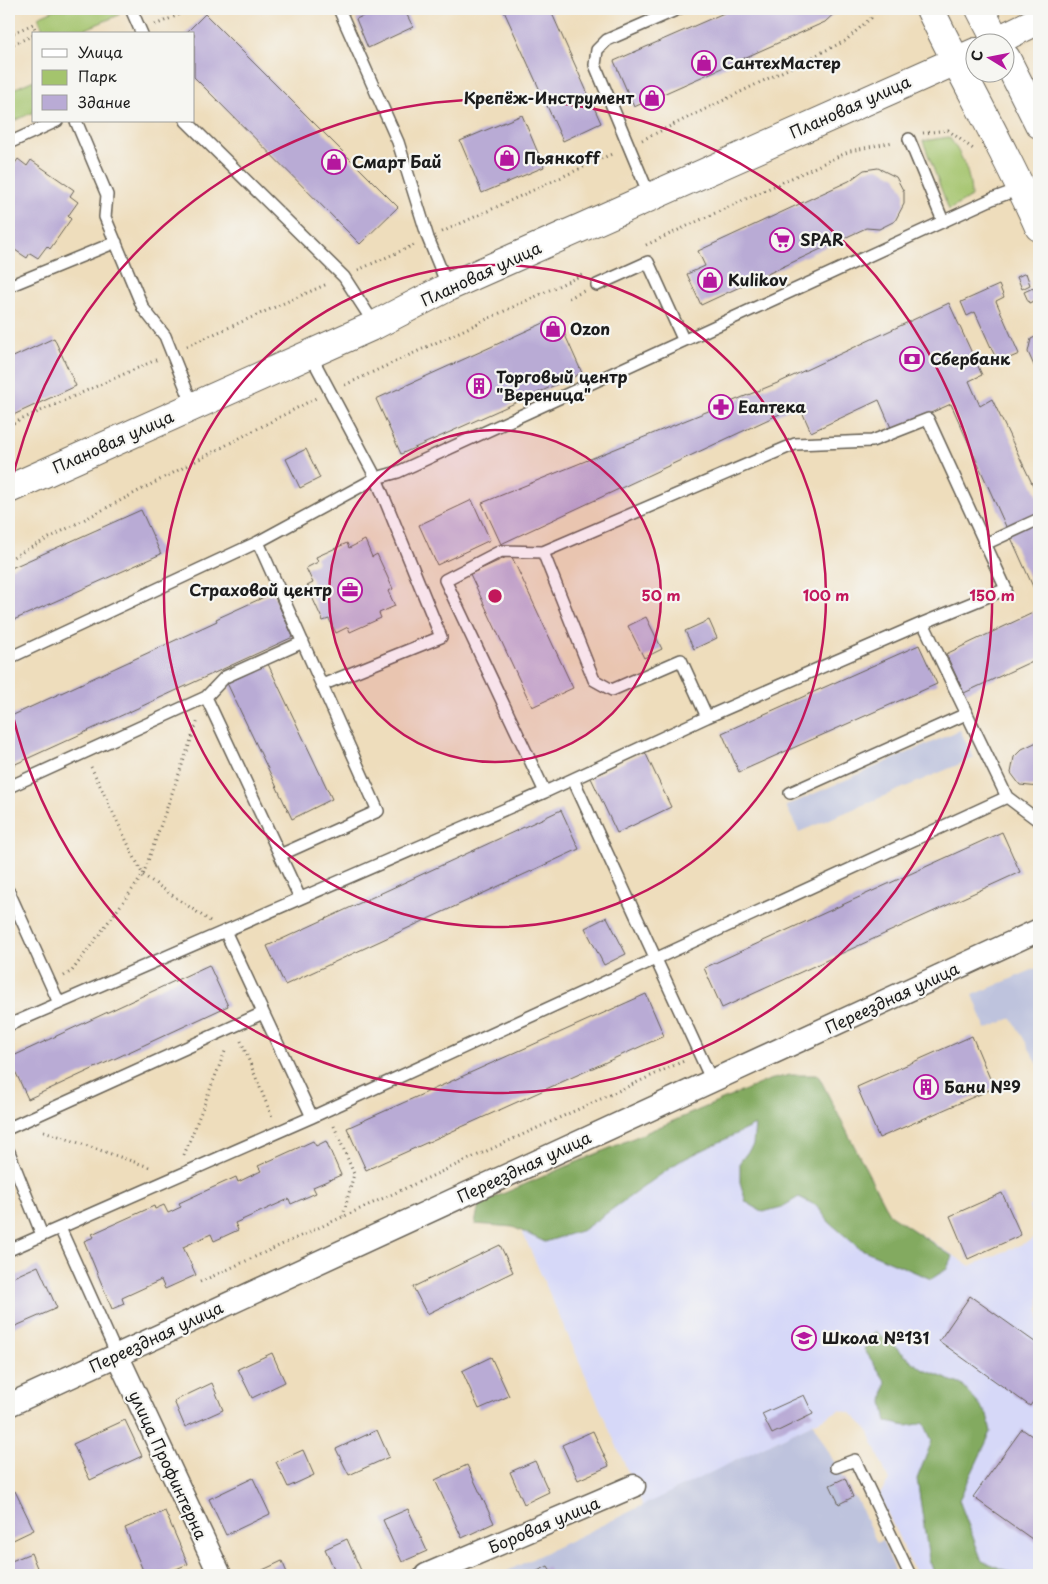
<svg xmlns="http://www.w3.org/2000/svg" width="1048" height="1584" viewBox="0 0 1048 1584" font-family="'Playpen Sans',sans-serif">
	<rect width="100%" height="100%" fill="#f6f6f2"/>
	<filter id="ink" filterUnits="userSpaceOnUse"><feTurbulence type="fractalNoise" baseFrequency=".02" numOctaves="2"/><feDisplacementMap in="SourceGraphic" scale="10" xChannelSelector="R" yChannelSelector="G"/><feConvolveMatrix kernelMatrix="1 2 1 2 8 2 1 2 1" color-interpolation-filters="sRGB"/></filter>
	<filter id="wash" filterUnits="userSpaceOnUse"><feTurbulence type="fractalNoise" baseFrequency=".0096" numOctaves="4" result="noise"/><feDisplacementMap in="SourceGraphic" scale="20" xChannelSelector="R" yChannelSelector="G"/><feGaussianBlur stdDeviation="1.12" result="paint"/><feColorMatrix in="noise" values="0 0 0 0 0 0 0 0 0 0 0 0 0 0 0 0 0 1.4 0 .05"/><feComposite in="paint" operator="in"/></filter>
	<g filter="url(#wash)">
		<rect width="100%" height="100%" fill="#eeddbc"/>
		<path fill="#d6d8f8" d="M818 1075 889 1214 970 1266 1032 1240 1036 1232 1029 1207 1039 1197 1033 1184 1039 1179V1575H916L879 1495 889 1481 868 1430 851 1413 840 1410 643 1506 514 1213Z"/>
		<path fill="#bec3dd" d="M960 730 974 758 799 832 786 806Z
			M1039 967V1066L1012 1018 986 1029 973 995Z
			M813 1423 853 1497 856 1498 877 1543 882 1540 897 1575H499Z"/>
		<path fill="#a4c46d" stroke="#607044" d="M56 9H117L119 15 81 31 82 34H45L38 17Z
			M34 80V112L9 123V91Z
			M949 137C962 155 971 174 971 197L949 210 923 141Z"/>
		<path fill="#83aa60" stroke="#50633e" d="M790 1075H818L889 1214 952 1256 947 1269 931 1279 859 1248 829 1222 817 1206 799 1197 782 1207 763 1212 746 1202 740 1182V1162L753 1145 755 1125 680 1161 583 1230 545 1242 513 1227 475 1224 479 1204 769 1080Z
			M875 1331 922 1369 962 1385 987 1414 991 1432 959 1500 982 1561 1017 1575H935L929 1559 917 1479 932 1441 924 1423 907 1426 887 1422 883 1402 886 1382 864 1349Z"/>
		<g id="blocks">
			<path fill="#b9abd5" d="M359 9H404L413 27 368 48 356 19 363 16Z
				M503 9H550L601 123 563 141Z
				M733 9H839L825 22 634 107 614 61Z
				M205 14 398 207 360 244 194 77V34H185Z
				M522 115 544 167 482 193 460 141Z
				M18 159 27 166 31 160 74 190 70 196 78 202 68 216 71 219 50 249 47 246 38 258 30 253 27 258 9 246V172Z
				M878 168 896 177 904 192V204L895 221 879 229 866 228 701 305 687 274 705 266 698 251 849 181 864 170Z
				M1026 273 1030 285 1022 289 1017 277Z
				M999 285 1004 297 996 301 1019 354 998 363 975 312 967 316 961 302Z
				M1033 288 1038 299 1029 303 1024 292Z
				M949 303 982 375 969 381 980 406 992 399 1039 498V600L951 404 892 430 879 400 811 432 799 405 501 544 482 503 780 382Z
				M557 317 582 373 401 454 376 399Z
				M1039 335V377L1028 352 1031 339Z
				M54 338 76 386 9 417V359Z
				M306 449 320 478 300 488 286 459Z
				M472 500 490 540 437 565 419 525Z
				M141 510 161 554 9 622V569Z
				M365 540 372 557 377 554 393 589 388 591 395 606 379 613 381 618 350 632 348 627 336 633 329 619 323 621 307 586 313 583 306 568 318 562 316 557 347 543 349 548Z
				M511 555 573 688 532 707 470 574Z
				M273 593 293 637 9 767V717L217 621 216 619Z
				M1039 610V658L964 693 946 654Z
				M646 617 662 649 644 658 628 626Z
				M709 620 717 638 694 649 685 631Z
				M919 645 937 684 739 772 722 733Z
				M268 664 332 799 292 819 227 683Z
				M1039 741V787L1020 785 1011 773 1014 757 1022 749Z
				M645 752 671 807 617 833 591 778Z
				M561 810 579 849 285 985 267 946Z
				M1002 832 1020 872 722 1008 704 968Z
				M607 917 626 954 604 965 585 928Z
				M209 965 228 1006 28 1099 9 1058Z
				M646 994 664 1036 366 1170 347 1128Z
				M972 1036 994 1088 879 1138 857 1087Z
				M313 1141 316 1146 326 1141 341 1175 313 1187 316 1193 291 1204 289 1199 235 1223 238 1230 214 1241 211 1234 183 1247 196 1275 165 1289 161 1280 122 1298 124 1304 112 1309 84 1241 94 1237 92 1234 154 1206 155 1209 164 1205 168 1213 181 1207 179 1203 236 1177 238 1182 261 1171 258 1166Z
				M1002 1193 1021 1235 968 1259 950 1216Z
				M500 1245 513 1272 427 1314 413 1287Z
				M38 1266 57 1308 9 1329V1279Z
				M970 1296 1039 1345V1393L1030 1406 939 1341Z
				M272 1353 285 1382 252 1398 238 1369Z
				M491 1357 509 1396 479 1409 462 1371Z
				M212 1383 223 1410 185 1427 174 1401Z
				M804 1395 813 1414 772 1434 762 1414Z
				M125 1420 142 1456 90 1480 73 1444Z
				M1022 1429 1039 1441V1544L973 1497Z
				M377 1430 389 1457 349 1475 336 1449Z
				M593 1431 609 1466 578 1480 562 1445Z
				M303 1450 314 1475 288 1487 276 1462Z
				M535 1461 549 1492 524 1504 510 1472Z
				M467 1465 494 1523 462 1538 435 1480Z
				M253 1478 270 1514 226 1535 209 1499Z
				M845 1478 853 1497 839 1504 830 1485Z
				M15 1491 34 1530 9 1542V1494Z
				M408 1509 427 1551 402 1562 383 1520Z
				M165 1511 188 1564 162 1575H145L125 1528Z
				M347 1539 363 1575H337L325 1549Z
				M31 1553 40 1575H9V1562Z
				M282 1561 288 1575H252Z
				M548 1566 553 1575H529Z"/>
		</g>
	</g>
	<g filter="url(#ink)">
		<use href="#blocks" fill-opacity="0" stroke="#666054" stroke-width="1"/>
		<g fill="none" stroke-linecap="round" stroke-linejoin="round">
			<defs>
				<path id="lane" d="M131 9 142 34
					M339 9 398 142 428 238 448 287
					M76 121 107 195 105 217 143 308 165 336 193 406
					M186 121 344 277 375 325
					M909 139 943 221
					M9 143 57 121
					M650 197 595 65 597 50 607 40 678 9
					M597 285 648 262 683 339
					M9 286 116 242
					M310 354 376 478 441 637 322 685
					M258 542 378 811 280 855
					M985 544 1039 519
					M543 552 594 680 612 690 681 660 707 717
					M923 623 1007 797 1039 821
					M9 658 258 542 376 478 398 472 992 199 1022 188
					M206 697 225 677 303 642
					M573 779 712 1081
					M9 787 206 697 300 898
					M790 793 966 714
					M9 892 59 1003
					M225 931 312 1117
					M9 1025 545 792 707 717 923 623 1006 589 928 419 872 441 795 444 543 552 501 551 445 580 545 792
					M9 1128 263 1013
					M9 1152 42 1235
					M60 1228 117 1355
					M9 1250 312 1117 1007 797
					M836 1467 855 1460 910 1575"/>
				<path id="street" d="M117 1355 220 1575
					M9 1405 1039 930
					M426 1575 634 1486"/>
				<path id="primary" d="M930 9C965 82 1006 152 1039 227
					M980 9 997 42
					M994 42 1039 20
					M1006 58 1039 124
					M9 489 375 325 448 287 976 52"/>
			</defs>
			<use href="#lane" stroke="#666054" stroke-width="14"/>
			<use href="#street" stroke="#666054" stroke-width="25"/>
			<use href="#primary" stroke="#666054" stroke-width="30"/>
			<path stroke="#666054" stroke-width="3" stroke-dasharray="1 4" stroke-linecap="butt" d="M155 25 192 9
				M9 35 33 24 37 34
				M9 46 34 35
				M923 133 948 130 973 149
				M642 140 845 41 871 18 872 9
				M442 232 614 153
				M646 245 850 151 893 142
				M358 270 414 245
				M569 298 584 291
				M187 346 327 284
				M345 385 584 274
				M9 425 158 359
				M9 559 316 398
				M91 767 143 875 210 921
				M64 976 72 971 143 875 198 720
				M241 1041 272 1117
				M334 1126 354 1174 343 1216
				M44 1131 152 1168
				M184 1155 226 1049
				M200 1282 686 1060"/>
			<use href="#lane" stroke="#fff" stroke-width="11"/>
			<use href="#street" stroke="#fff" stroke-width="22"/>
			<use href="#primary" stroke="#fff" stroke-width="28"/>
		</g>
	</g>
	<circle cx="495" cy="596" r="166" fill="#c2185b" fill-opacity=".12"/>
	<g fill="none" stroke="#c2185b" stroke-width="2.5">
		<circle cx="495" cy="596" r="166"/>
		<circle cx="495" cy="596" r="331"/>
		<path d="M9 493A497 497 0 1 1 9 699"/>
	</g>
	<defs>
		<symbol id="shop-ring" viewBox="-11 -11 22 22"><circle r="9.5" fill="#f6f6f2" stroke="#b5179e" stroke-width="1.5"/><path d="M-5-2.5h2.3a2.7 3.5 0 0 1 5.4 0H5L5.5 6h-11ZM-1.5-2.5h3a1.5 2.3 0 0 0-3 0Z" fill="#b5179e"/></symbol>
		<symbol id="supermarket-ring" viewBox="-11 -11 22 22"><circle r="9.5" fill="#f6f6f2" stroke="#b5179e" stroke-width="1.5"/><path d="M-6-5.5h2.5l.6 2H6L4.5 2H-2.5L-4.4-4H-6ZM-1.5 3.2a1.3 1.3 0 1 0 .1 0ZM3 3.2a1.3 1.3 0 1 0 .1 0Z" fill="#b5179e"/></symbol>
		<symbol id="bank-ring" viewBox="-11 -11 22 22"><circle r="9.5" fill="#f6f6f2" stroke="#b5179e" stroke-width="1.5"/><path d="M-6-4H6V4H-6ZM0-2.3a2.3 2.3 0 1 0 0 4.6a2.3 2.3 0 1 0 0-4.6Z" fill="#b5179e"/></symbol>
		<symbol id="building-ring" viewBox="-11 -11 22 22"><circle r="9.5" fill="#f6f6f2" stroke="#b5179e" stroke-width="1.5"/><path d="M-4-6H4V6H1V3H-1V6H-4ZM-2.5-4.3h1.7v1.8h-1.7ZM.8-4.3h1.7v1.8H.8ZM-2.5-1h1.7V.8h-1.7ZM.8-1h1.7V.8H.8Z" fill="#b5179e"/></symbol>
		<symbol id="pharmacy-ring" viewBox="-11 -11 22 22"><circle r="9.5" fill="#f6f6f2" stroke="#b5179e" stroke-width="1.5"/><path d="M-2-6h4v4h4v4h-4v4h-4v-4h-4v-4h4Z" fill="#b5179e"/></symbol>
		<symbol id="office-ring" viewBox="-11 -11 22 22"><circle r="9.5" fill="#f6f6f2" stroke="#b5179e" stroke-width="1.5"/><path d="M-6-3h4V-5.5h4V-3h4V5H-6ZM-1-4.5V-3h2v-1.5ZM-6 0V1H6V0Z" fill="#b5179e"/></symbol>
		<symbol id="school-ring" viewBox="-11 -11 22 22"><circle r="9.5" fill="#f6f6f2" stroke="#b5179e" stroke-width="1.5"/><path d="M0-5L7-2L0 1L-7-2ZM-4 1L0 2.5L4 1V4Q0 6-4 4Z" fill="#b5179e"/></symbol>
	</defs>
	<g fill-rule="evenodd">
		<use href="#shop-ring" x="690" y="49" width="28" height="28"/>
		<use href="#shop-ring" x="638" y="84" width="28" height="28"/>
		<use href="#shop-ring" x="493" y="144" width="28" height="28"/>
		<use href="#shop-ring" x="320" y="148" width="28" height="28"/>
		<use href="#supermarket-ring" x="768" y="226" width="28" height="28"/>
		<use href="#shop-ring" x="696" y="266" width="28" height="28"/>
		<use href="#shop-ring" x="539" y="315" width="28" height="28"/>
		<use href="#bank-ring" x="898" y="345" width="28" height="28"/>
		<use href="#building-ring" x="465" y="372" width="28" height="28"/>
		<use href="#pharmacy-ring" x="707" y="393" width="28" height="28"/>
		<use href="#office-ring" x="336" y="576" width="28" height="28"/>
		<use href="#building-ring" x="912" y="1073" width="28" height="28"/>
		<use href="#school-ring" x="790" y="1324" width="28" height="28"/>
	</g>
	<g text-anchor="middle" stroke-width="4.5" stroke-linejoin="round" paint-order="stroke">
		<g font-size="16" font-weight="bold" fill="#1c1c1c" stroke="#f6f6f2" text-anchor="start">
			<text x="722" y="69">СантехМастер</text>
			<text x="634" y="104" text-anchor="end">Крепёж-Инструмент</text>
			<text x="524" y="164">Пьянкоff</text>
			<text x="352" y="168">Смарт Бай</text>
			<text x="800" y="246">SPAR</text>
			<text x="728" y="286">Kulikov</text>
			<text x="570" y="335">Ozon</text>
			<text x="930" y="365">Сбербанк</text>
			<text x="496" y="383">Торговый центр<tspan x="496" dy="18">"Вереница"</tspan></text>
			<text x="738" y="413">Еаптека</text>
			<text x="332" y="596" text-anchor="end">Страховой центр</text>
			<text x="944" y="1093">Бани №9</text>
			<text x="822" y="1344">Школа №131</text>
		</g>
		<g font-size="16" fill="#1c1c1c" stroke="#f6f6f2">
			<text transform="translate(850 107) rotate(-24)" y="6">Плановая улица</text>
			<text transform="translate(481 274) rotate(-25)" y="6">Плановая улица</text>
			<text transform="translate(113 442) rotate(-24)" y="6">Плановая улица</text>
			<text transform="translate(892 998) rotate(-25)" y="6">Переездная улица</text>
			<text transform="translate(524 1167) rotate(-25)" y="6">Переездная улица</text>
			<text transform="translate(156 1337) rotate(-25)" y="6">Переездная улица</text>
			<text transform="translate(168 1465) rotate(65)" y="6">улица Профинтерна</text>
			<text transform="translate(544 1525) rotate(-23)" y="6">Боровая улица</text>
		</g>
	</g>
	<circle cx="495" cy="596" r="8" fill="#c2185b" stroke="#f6f6f2" stroke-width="2.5"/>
	<g font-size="15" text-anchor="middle" font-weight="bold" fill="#c2185b" stroke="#f6f6f2" stroke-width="4.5" stroke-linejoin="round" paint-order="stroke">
		<text x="661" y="601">50 m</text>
		<text x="826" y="601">100 m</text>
		<text x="992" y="601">150 m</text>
	</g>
	<rect width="1048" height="1584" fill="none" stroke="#f6f6f2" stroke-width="30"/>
	<rect x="32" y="32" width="162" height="90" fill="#f6f6f2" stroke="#9f9f9c"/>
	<rect x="42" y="49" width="25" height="8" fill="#ffffff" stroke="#9f9f9c"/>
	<text x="78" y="58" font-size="15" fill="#1c1c1c">Улица</text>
	<rect x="42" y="70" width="25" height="15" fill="#a4c46d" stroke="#9f9f9c"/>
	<text x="78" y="82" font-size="15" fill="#1c1c1c">Парк</text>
	<rect x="42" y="95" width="25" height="15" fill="#b9abd5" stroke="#9f9f9c"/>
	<text x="78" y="108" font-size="15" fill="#1c1c1c">Здание</text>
	<g transform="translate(990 58) rotate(280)"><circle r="24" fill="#f6f6f2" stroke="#9f9f9c"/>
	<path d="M0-4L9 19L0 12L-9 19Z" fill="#b5179e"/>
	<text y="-8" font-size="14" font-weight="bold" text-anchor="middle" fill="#1c1c1c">С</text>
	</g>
</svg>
